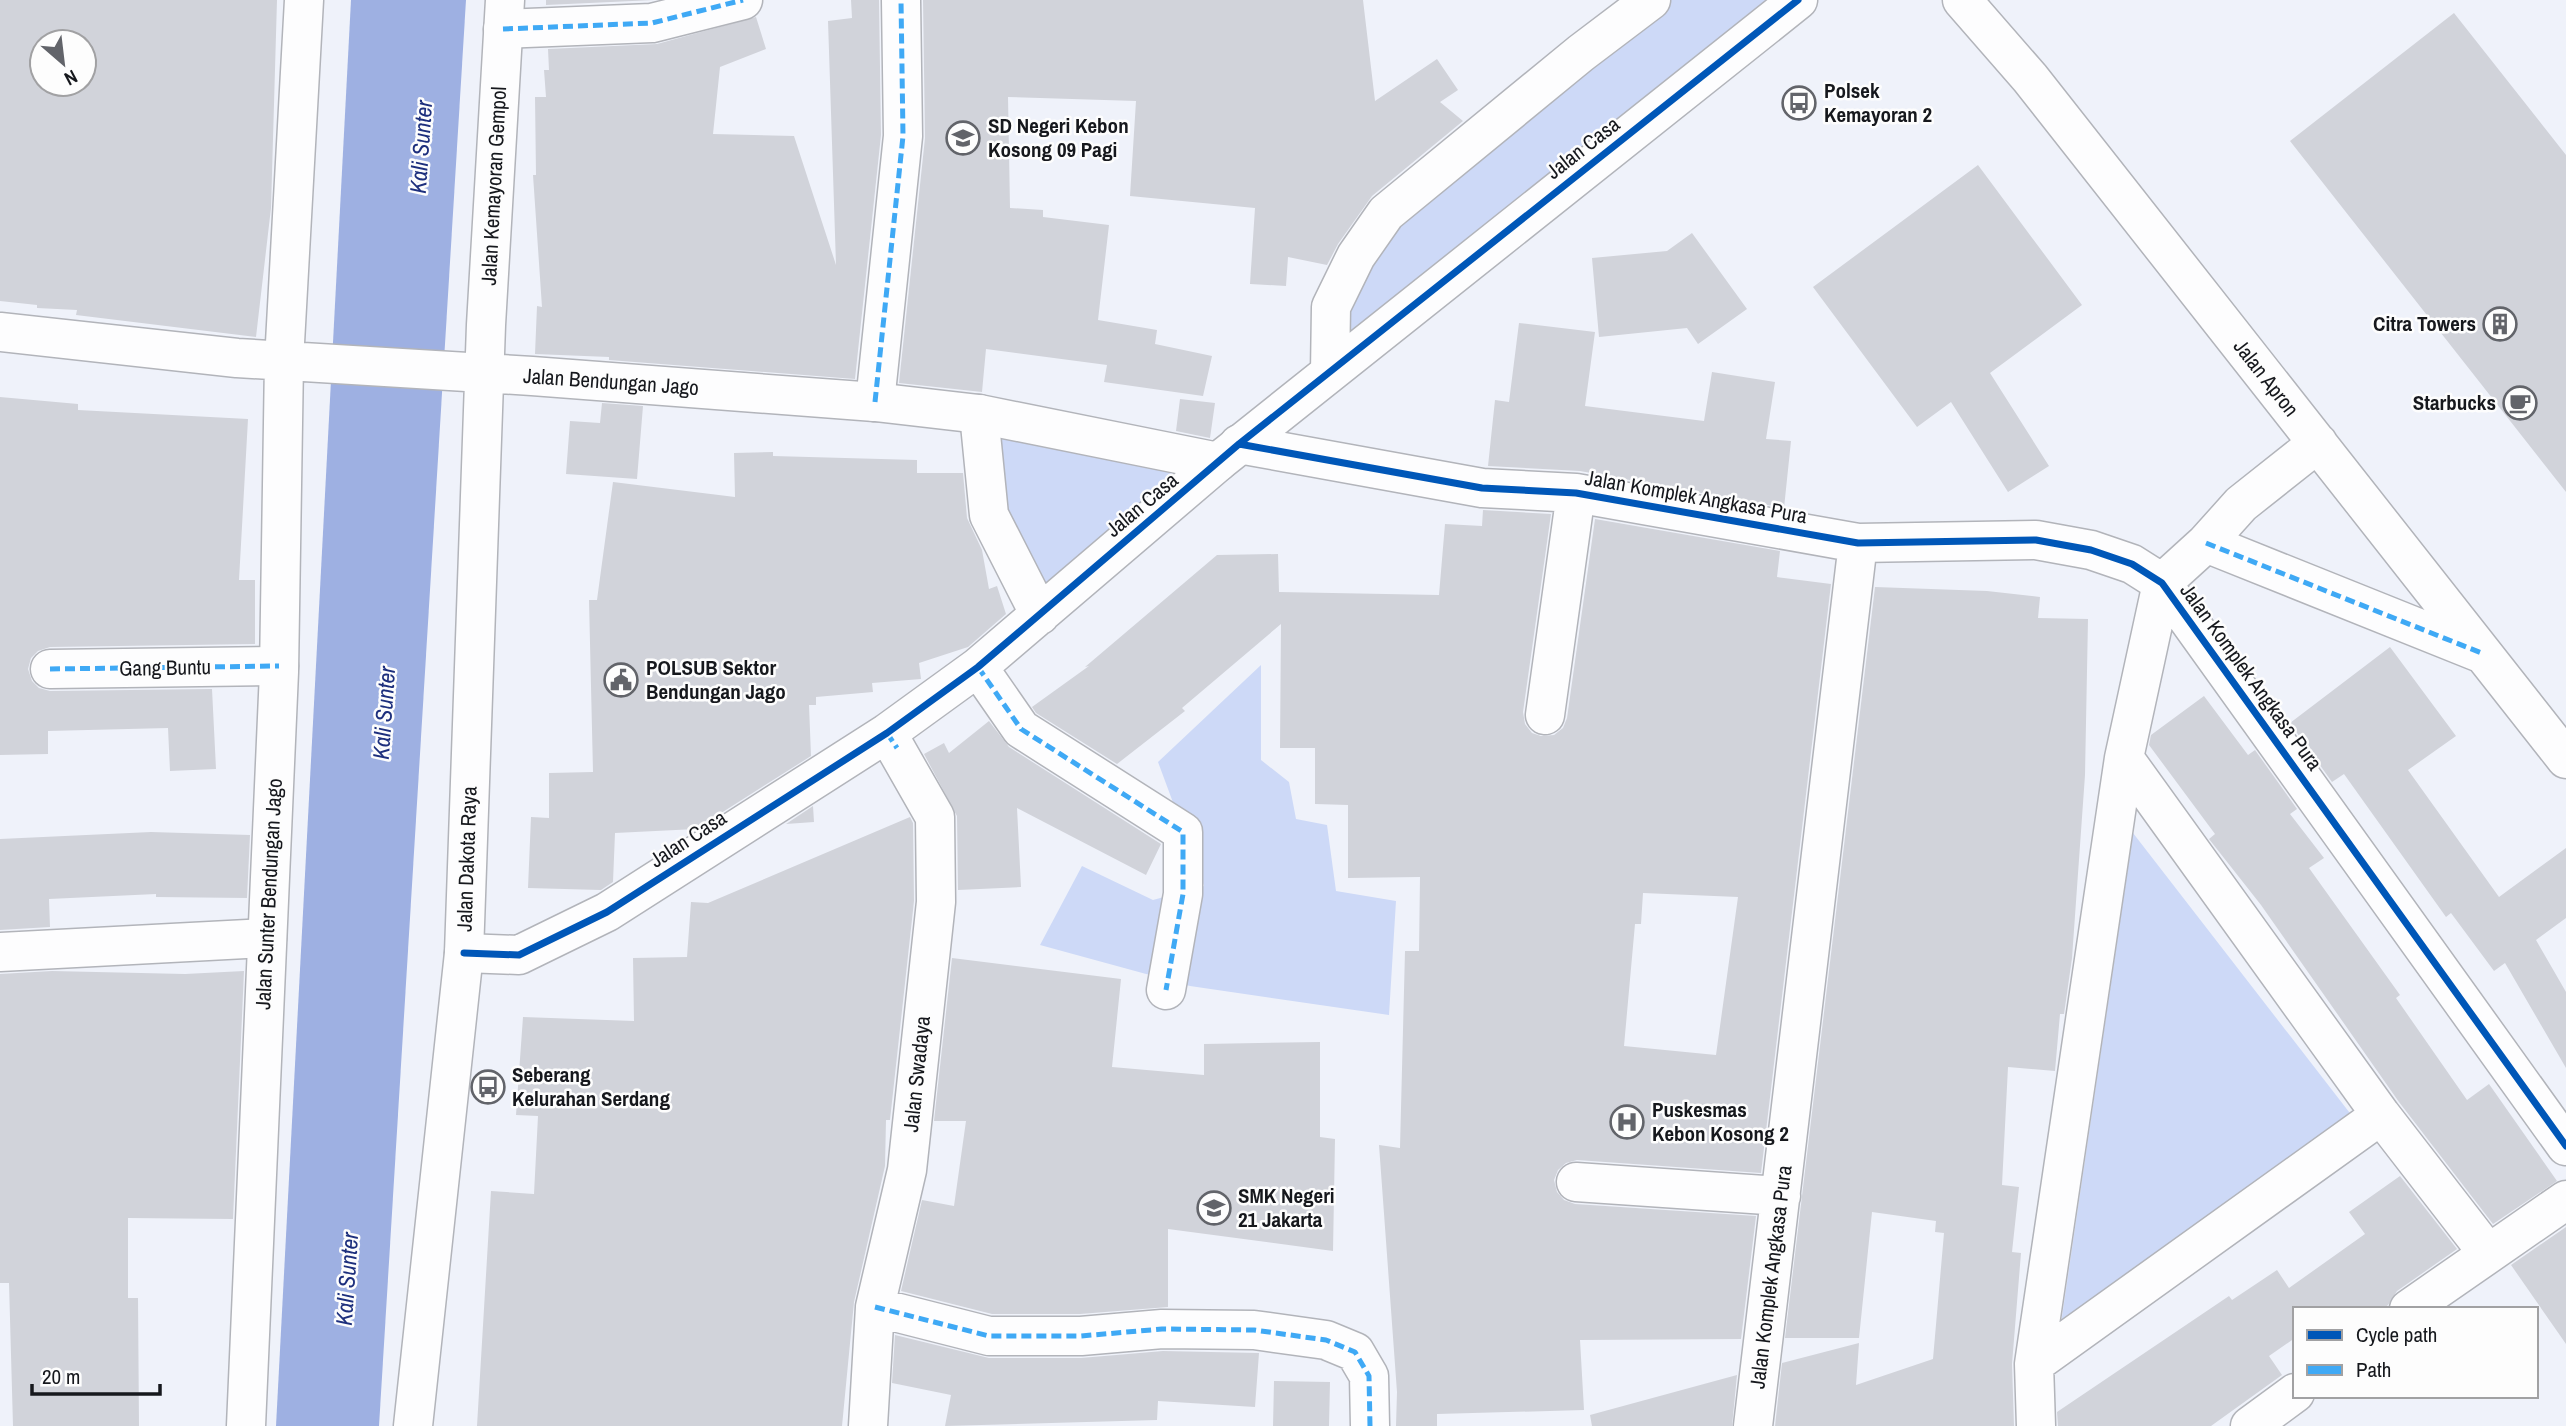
<svg xmlns="http://www.w3.org/2000/svg" width="2566" height="1426" viewBox="0 0 2566 1426" font-family="'Archivo Narrow',sans-serif">
	<rect width="100%" height="100%" fill="#eff2fa"/>
	<path fill="#cdd9f7" d="M1658 0H1798L1330 372 1356 256Z
		M979 414 1218 462 1040 615 989 515Z
		M1261 665V760L1289 782 1296 819 1327 825 1336 891 1396 901 1389 1015 1190 986 1040 945 1082 866 1153 900 1204 886 1158 762Z
		M2133 833 2356 1121 2059 1337Z"/>
	<path fill="#9eb0e2" d="M351 0H466L379 1426H276Z"/>
	<path fill="#d1d3da" fill-rule="evenodd" d="M0 0H277L271 208 256 337 76 315 77 310 37 308V305L0 301ZM42 42H84V84H42Z
		M546 0H654L546 5Z
		M851 0H879L881 135 855 379 609 360V357L535 354 537 306 542 307 533 175H536L535 97H546L544 70H549L548 49 657 44 756 17 766 49 720 67 713 134 794 136 836 265 828 21 852 18Z
		M923 0H1363L1375 101 1437 59 1458 90 1440 102 1463 121 1372 196 1338 244 1327 265 1288 257 1286 286 1250 284 1255 208 1130 196 1136 101 1008 97 1010 208 1043 210V217L1109 225 1098 320 1157 330 1155 344 1212 356 1203 396 1104 382 1107 365 986 349 982 392 899 383 925 138Z
		M2454 13 2566 155V492L2290 141Z
		M1978 165 2082 305 1990 373 2049 466 2008 492 1951 402 1917 427 1813 287Z
		M1692 233 1747 309 1698 344 1687 328 1599 337 1592 258 1667 251Z
		M1519 323 1595 332 1585 406 1704 421 1712 372 1775 382 1766 439 1791 441 1784 508 1580 471 1488 466 1495 400 1509 402Z
		M0 397 78 404V410L248 419 239 580H255V644L50 647 38 651 31 658 28 669 32 681 39 688 50 691 212 689 216 769 170 771 168 728 48 731V754L0 755Z
		M1180 399 1215 403 1210 438 1176 431Z
		M602 403 643 406 637 479 566 474 570 421 600 423Z
		M773 452V456L917 460V473H963L967 518 982 550 989 589 997 586 1006 614 968 647 919 663 921 679 872 683 873 692 816 697V705H809L811 756 696 829 615 833 613 882 601 890 528 888 531 817 549 818V773L593 772 589 600H597L613 482 735 497 734 453Z
		M1483 510 1551 514 1523 712 1525 724 1532 733 1541 736 1554 735 1563 728 1567 718 1595 519 1780 551 1777 577 1831 584 1761 1173 1577 1160 1566 1163 1558 1170 1554 1180 1557 1192 1564 1200 1575 1204 1756 1216 1741 1339 1580 1340 1584 1410 1437 1414V1426H1396L1397 1392 1379 1145 1400 1148 1405 951H1419L1420 877 1348 878V805L1315 804V748H1280L1281 624 1182 708 1185 711 1117 764 1036 713 1032 707 1089 666 1085 667 1217 555 1278 554 1279 592 1439 595 1445 524 1482 526ZM1643 893 1738 897 1716 1055 1624 1046 1635 924H1641Z
		M1875 587 1987 591 2040 597 2038 618 2088 619 2085 775 2072 958 2064 1014H2060L2055 1071 2008 1067 2002 1185 2019 1187 2012 1252 2021 1253 2012 1364 2014 1426H1775L1782 1363 1859 1343 1856 1385 1933 1359 1944 1233 1935 1232 1936 1221 1872 1212 1859 1338H1785Z
		M2390 647 2456 736 2408 770 2499 897 2566 848V918L2536 940 2566 992V1068L2505 963 2494 971 2451 913 2446 917 2344 774 2332 782 2290 723Z
		M2204 696 2248 755 2255 750 2297 809 2290 814 2324 858 2309 868 2400 995 2396 998 2467 1100 2489 1084 2557 1181 2493 1224 2399 1102 2261 905 2209 839 2215 834 2149 745 2151 735Z
		M989 721 1009 747 1161 844 1146 875 1017 808 1021 887 958 890 957 816 924 754 944 743 949 753Z
		M813 806 814 822 786 824Z
		M910 817 913 823 914 901 890 1120H886L885 1166 854 1302 842 1426H477L491 1191 534 1194 538 1116 516 1115 523 1017 634 1021 633 958 687 957 691 902 708 903Z
		M151 832 250 835 247 898 156 897V894L49 899 50 927 0 930V839Z
		M952 958 1121 979 1112 1067 1204 1075V1044L1320 1042V1137L1335 1139 1333 1251 1168 1229V1307L1080 1314H992L901 1291 922 1200 954 1206 966 1121H934Z
		M52 971 185 974 244 971 233 1219 128 1218V1298H138L139 1426H13L9 1283H0V974Z
		M2400 1176 2457 1249 2397 1291 2388 1305 2383 1309H2295V1338L2269 1356 2282 1375 2211 1426H2058L2057 1412 2229 1296 2232 1300 2277 1270 2289 1288 2365 1234 2349 1212Z
		M2566 1227V1344L2511 1265Z
		M895 1335 989 1358H1081L1163 1351 1259 1353 1255 1407 1158 1401 1157 1420 945 1426 951 1395 892 1383Z
		M1737 1375 1732 1426H1592L1590 1415Z
		M1274 1381 1330 1382 1329 1426H1273Z"/>
	<g fill="none" stroke-linecap="round" stroke-linejoin="round">
		<defs>
			<path id="minor" d="M1962 0 2030 78 2566 759
				M503 29 652 23 743 0
				M875 402 903 136 901 0
				M979 414 989 515 1040 615
				M1239 444 1482 488 1576 493 1858 543 2036 540 2091 550 2132 564 2162 583 2566 1146
				M2206 543 2483 654
				M978 667 1021 729 1183 832V894L1166 990
				M50 669 279 666
				M1545 715 1576 493
				M2124 758 2381 1115 2487 1252
				M0 952 267 938
				M464 953 519 955 607 912 887 733 978 667 1218 462
				M1576 1182 1781 1196
				M875 1307 989 1336H1081L1162 1329 1254 1330 1326 1340 1355 1352 1369 1376 1370 1426
				M2409 1309 2566 1200
				M2034 1364 2381 1115
				M868 1426 875 1307 907 1170 936 902 935 817 887 733
				M1753 1426 1858 543
				M2036 1426 2034 1364 2124 758 2162 583 2206 543 2241 504 2318 443
				M2250 1426 2295 1393"/>
			<path id="tertiary" d="M0 332 237 358 532 376 875 402 979 414 1218 462 1798 0
				M1330 372 1331 307 1356 256 1386 213 1581 53 1651 0
				M246 1426 279 672 284 361 304 0
				M413 1426 464 953 486 325 505 0"/>
		</defs>
		<use href="#minor" stroke="#b2b4ba" stroke-width="41"/>
		<use href="#tertiary" stroke="#b2b4ba" stroke-width="41"/>
		<use href="#minor" stroke="#fdfdfe" stroke-width="38"/>
		<use href="#tertiary" stroke="#fdfdfe" stroke-width="38"/>
		<path stroke="#3fa9f5" stroke-width="5" stroke-dasharray="10 5" stroke-linecap="butt" d="M503 29 652 23 743 0
			M875 402 903 136 901 0
			M2206 543 2484 654
			M978 667 1021 729 1183 832V894L1166 990
			M50 669 279 666
			M887 733 897 748
			M875 1307 989 1336H1081L1162 1329 1254 1330 1326 1340 1355 1352 1369 1376 1370 1426"/>
		<defs>
			<path id="cycleway" d="M1239 444 1482 488 1576 493 1858 543 2036 540 2091 550 2132 564 2162 583 2566 1146
				M464 953 519 955 607 912 887 733 978 667 1239 444 1798 0"/>
		</defs>
		<use href="#cycleway" stroke="#fdfdfd" stroke-width="11"/>
		<use href="#cycleway" stroke="#0057b8" stroke-width="7"/>
	</g>
	<defs>
		<symbol id="bus-ring" viewBox="-11 -11 22 22"><circle r="9.5" fill="#fdfdfd" stroke="#62646a" stroke-width="1.5"/><path d="M-5-6H5V4H4V6H2V4H-2V6H-4V4H-5ZM-3.5-4V0h7V-4ZM-3.5 1.2v1.5H-2V1.2ZM2 1.2v1.5H3.5V1.2Z" fill="#62646a"/></symbol>
		<symbol id="school-ring" viewBox="-11 -11 22 22"><circle r="9.5" fill="#fdfdfd" stroke="#62646a" stroke-width="1.5"/><path d="M0-5L7-2L0 1L-7-2ZM-4 1L0 2.5L4 1V4Q0 6-4 4Z" fill="#62646a"/></symbol>
		<symbol id="building-ring" viewBox="-11 -11 22 22"><circle r="9.5" fill="#fdfdfd" stroke="#62646a" stroke-width="1.5"/><path d="M-4-6H4V6H1V3H-1V6H-4ZM-2.5-4.3h1.7v1.8h-1.7ZM.8-4.3h1.7v1.8H.8ZM-2.5-1h1.7V.8h-1.7ZM.8-1h1.7V.8H.8Z" fill="#62646a"/></symbol>
		<symbol id="cafe-ring" viewBox="-11 -11 22 22"><circle r="9.5" fill="#fdfdfd" stroke="#62646a" stroke-width="1.5"/><path d="M-5.5-4.5H6V0H3Q3 3.5 0 3.5H-2.5Q-5.5 3.5-5.5 0ZM3-3.2v2h1.7v-2ZM-6 4.5H4V6H-6Z" fill="#62646a"/></symbol>
		<symbol id="civic-ring" viewBox="-11 -11 22 22"><circle r="9.5" fill="#fdfdfd" stroke="#62646a" stroke-width="1.5"/><path d="M-.6-6.5H3V-4.5H.6V-3L4-1V1h2V6H-6V1h2V-1L-.6-3ZM-1.2 2.5V6h2.4V2.5Z" fill="#62646a"/></symbol>
		<symbol id="hospital-ring" viewBox="-11 -11 22 22"><circle r="9.5" fill="#fdfdfd" stroke="#62646a" stroke-width="1.5"/><path d="M-5-5h3v3.5h4V-5h3V5h-3V1.5h-4V5h-3Z" fill="#62646a"/></symbol>
	</defs>
	<g fill-rule="evenodd">
		<use href="#bus-ring" x="1780" y="84" width="38" height="38"/>
		<use href="#school-ring" x="944" y="119" width="38" height="38"/>
		<use href="#building-ring" x="2481" y="305" width="38" height="38"/>
		<use href="#cafe-ring" x="2501" y="384" width="38" height="38"/>
		<use href="#civic-ring" x="602" y="661" width="38" height="38"/>
		<use href="#bus-ring" x="469" y="1068" width="38" height="38"/>
		<use href="#hospital-ring" x="1608" y="1103" width="38" height="38"/>
		<use href="#school-ring" x="1195" y="1189" width="38" height="38"/>
	</g>
	<g text-anchor="middle" stroke-width="5" stroke-linejoin="round" paint-order="stroke">
		<g font-size="21" font-weight="bold" fill="#16181d" stroke="#fdfdfd" text-anchor="start">
			<text x="1824" y="98">Polsek<tspan x="1824" dy="24">Kemayoran 2</tspan></text>
			<text x="988" y="133">SD Negeri Kebon<tspan x="988" dy="24">Kosong 09 Pagi</tspan></text>
			<text x="2476" y="331" text-anchor="end">Citra Towers</text>
			<text x="2496" y="410" text-anchor="end">Starbucks</text>
			<text x="646" y="675">POLSUB Sektor<tspan x="646" dy="24">Bendungan Jago</tspan></text>
			<text x="512" y="1082">Seberang<tspan x="512" dy="24">Kelurahan Serdang</tspan></text>
			<text x="1652" y="1117">Puskesmas<tspan x="1652" dy="24">Kebon Kosong 2</tspan></text>
			<text x="1238" y="1203">SMK Negeri<tspan x="1238" dy="24">21 Jakarta</tspan></text>
		</g>
		<g font-size="21" fill="#16181d" stroke="#fdfdfd">
			<text transform="translate(1583 148) rotate(-38)" y="7">Jalan Casa</text>
			<text transform="translate(494 186) rotate(-87)" y="7">Jalan Kemayoran Gempol</text>
			<text transform="translate(2266 378) rotate(52)" y="7">Jalan Apron</text>
			<text transform="translate(611 382) rotate(4)" y="7">Jalan Bendungan Jago</text>
			<text transform="translate(1696 497) rotate(10)" y="7">Jalan Komplek Angkasa Pura</text>
			<text transform="translate(1142 505) rotate(-40)" y="7">Jalan Casa</text>
			<text transform="translate(165 668) rotate(-1)" y="7">Gang Buntu</text>
			<text transform="translate(2251 677) rotate(54)" y="7">Jalan Komplek Angkasa Pura</text>
			<text transform="translate(688 839) rotate(-33)" y="7">Jalan Casa</text>
			<text transform="translate(467 859) rotate(-88)" y="7">Jalan Dakota Raya</text>
			<text transform="translate(269 894) rotate(-87)" y="7">Jalan Sunter Bendungan Jago</text>
			<text transform="translate(917 1074) rotate(-84)" y="7">Jalan Swadaya</text>
			<text transform="translate(1771 1277) rotate(-83)" y="7">Jalan Komplek Angkasa Pura</text>
		</g>
		<g font-size="23" font-style="italic" fill="#1d2f7d" stroke="#fdfdfd">
			<text transform="translate(421 147) rotate(-86)" y="8">Kali Sunter</text>
			<text transform="translate(384 713) rotate(-86)" y="8">Kali Sunter</text>
			<text transform="translate(347 1279) rotate(-86)" y="8">Kali Sunter</text>
		</g>
	</g>
	<rect x="2293" y="1307" width="245" height="91" fill="#fdfdfd" stroke="#a1a1a3" stroke-width="2"/>
	<rect x="2307" y="1330" width="35" height="10" fill="#0057b8" stroke="#a1a1a3" stroke-width="2"/>
	<text x="2356" y="1342" font-size="21" fill="#16181d">Cycle path</text>
	<rect x="2307" y="1365" width="35" height="10" fill="#3fa9f5" stroke="#a1a1a3" stroke-width="2"/>
	<text x="2356" y="1377" font-size="21" fill="#16181d">Path</text>
	<g transform="translate(63 63) rotate(152)"><circle r="33" fill="#fdfdfd" stroke="#a1a1a3" stroke-width="2"/>
	<path d="M0-5L12 26L0 18L-12 26Z" fill="#62646a"/>
	<text y="-10" font-size="19" font-weight="bold" text-anchor="middle" fill="#16181d">N</text>
	</g>
	<path d="M32 1384v10h128v-10" fill="none" stroke="#16181d" stroke-width="3.5"/>
	<text x="42" y="1384" font-size="21" fill="#16181d" stroke="#fdfdfd" stroke-width="5" paint-order="stroke">20 m</text>
</svg>
